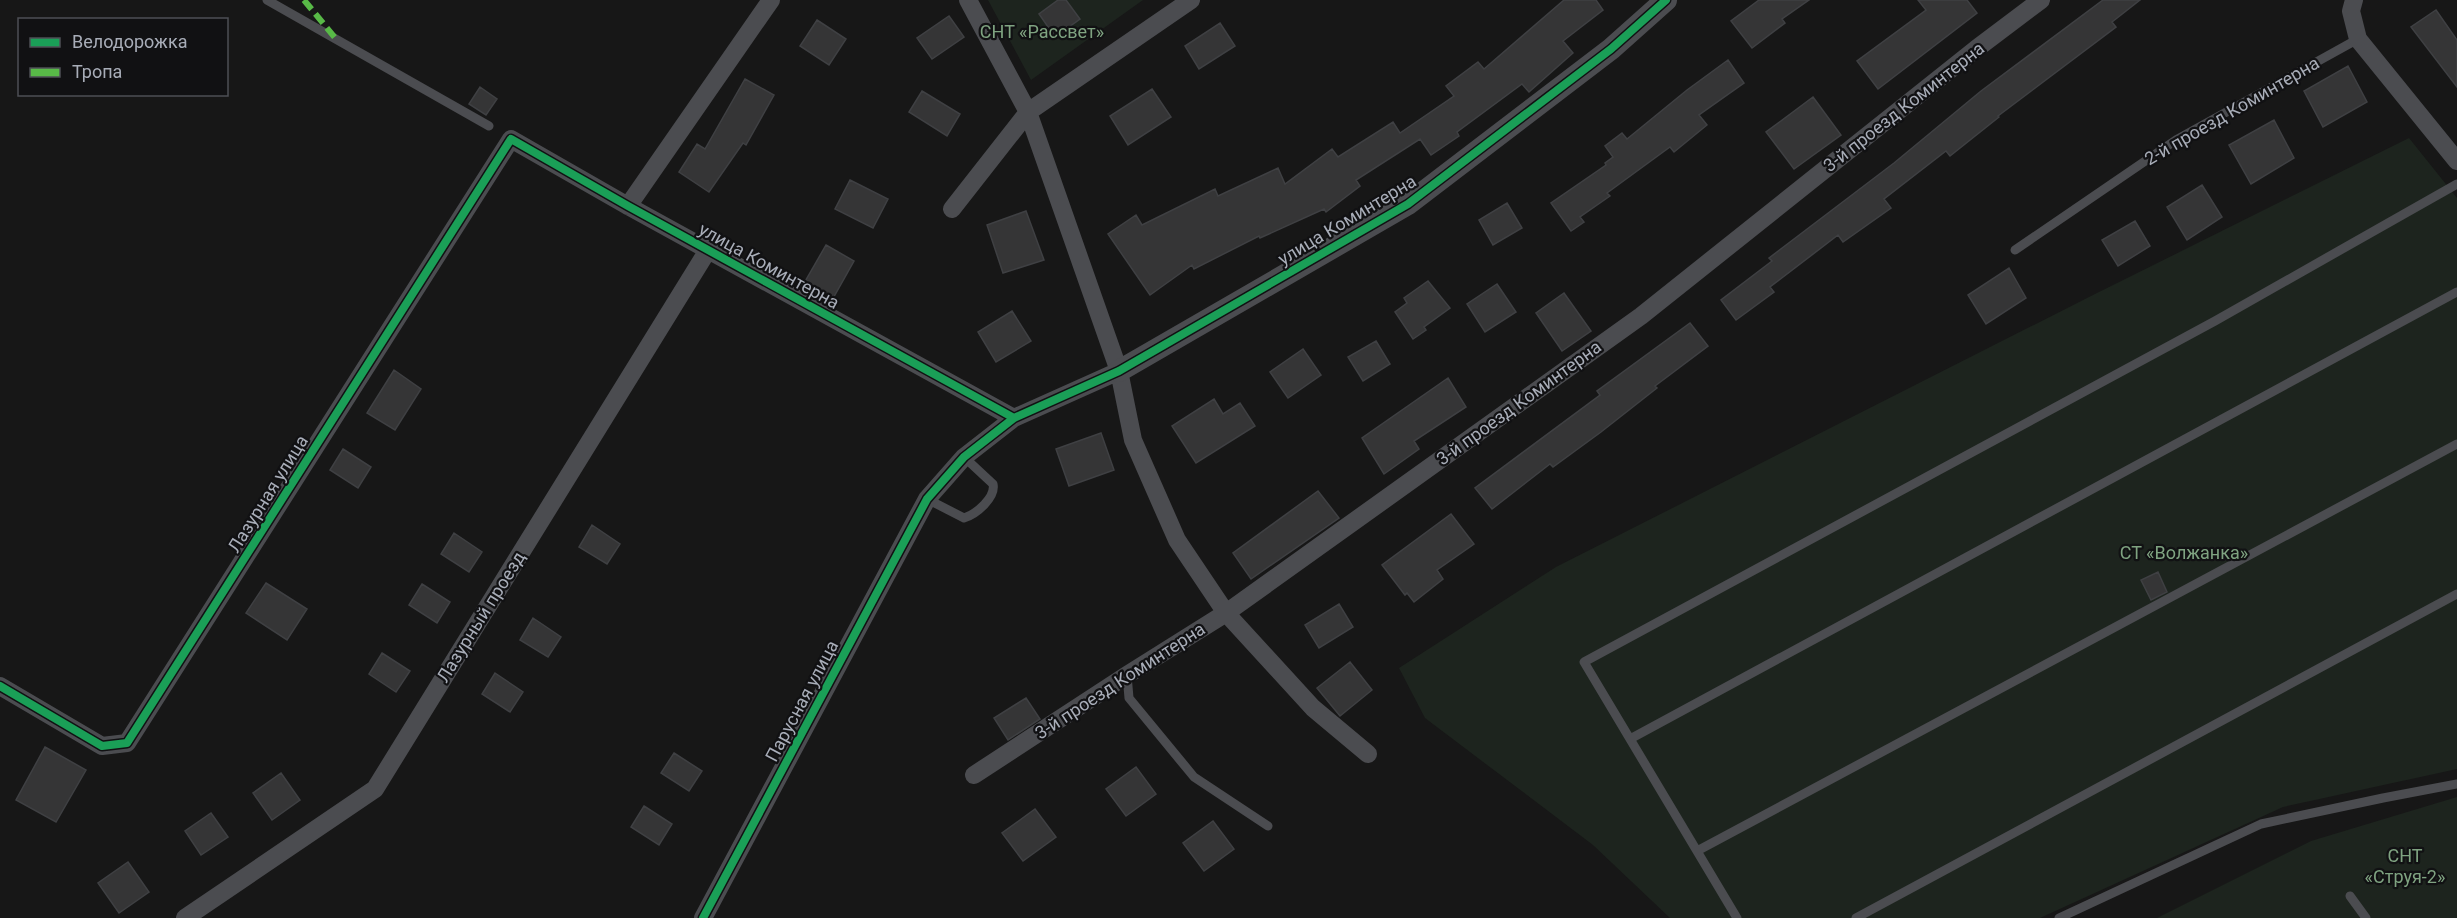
<svg xmlns="http://www.w3.org/2000/svg" width="2457" height="918" viewBox="0 0 2457 918" font-family="Roboto,sans-serif">
	<rect width="100%" height="100%" fill="#171717"/>
	<path fill="#1d241e" d="M988 0H1143L1031 80Z
		M2409 138 2457 198V769L2283 807 2040 918H1670L1593 845 1425 718 1399 668 1556 567 2091 296Z
		M2457 797V918H2157L2311 841Z"/>
	<path fill="#353536" stroke="#3f4043" stroke-width="1.5" d="M1058 0H1066L1080 19 1055 37 1039 14Z
		M1564 0H1596L1603 10 1563 41 1573 53 1529 92 1522 84 1457 132 1459 136 1431 155 1420 139 1356 180 1360 186 1326 212 1324 209 1260 238 1259 236 1194 269 1192 265 1150 295 1108 234 1136 215 1142 225 1215 189 1218 196 1278 168 1285 184 1332 149 1338 157 1393 122 1400 133 1454 96 1446 86 1478 62 1484 69Z
		M1759 0H1809L1782 19 1785 23 1752 48 1731 21Z
		M1918 0H1967L1977 13 1878 89 1857 61 1926 10Z
		M2103 0H2140L2112 22 2116 27 1998 116 1999 117 1950 156 1946 151 1884 199 1891 208 1843 242 1838 235 1770 287 1774 292 1736 320 1721 300 1772 261 1769 258 1894 163 1981 91Z
		M2436 10 2457 40V87L2411 27Z
		M949 16 964 37 932 59 917 38Z
		M817 20 846 39 829 65 800 46Z
		M1220 23 1235 46 1199 69 1185 46Z
		M1728 60 1744 83 1699 115 1707 125 1674 152 1670 147 1607 193 1610 196 1580 217 1584 222 1571 231 1551 203 1606 165 1605 163 1613 157 1605 146 1622 133 1627 139 1687 90Z
		M2348 66 2367 102 2323 127 2304 91Z
		M745 79 774 95 746 145 743 143 709 192 679 172 697 144 705 149Z
		M480 87 497 99 486 115 469 104Z
		M1152 89 1171 117 1128 145 1110 116Z
		M922 91 960 114 947 136 909 112Z
		M1813 97 1841 135 1794 169 1766 132Z
		M2274 120 2294 158 2251 184 2229 145Z
		M850 180 888 199 873 228 835 209Z
		M2202 185 2222 217 2187 240 2167 207Z
		M1507 203 1522 228 1493 245 1479 220Z
		M1026 211 1044 260 1003 273 987 225Z
		M2135 221 2150 246 2118 266 2102 240Z
		M826 245 854 261 831 302 803 285Z
		M2009 268 2026 298 1986 324 1968 295Z
		M1428 281 1450 308 1424 327 1426 330 1413 339 1395 312 1407 303 1404 298Z
		M1497 284 1516 312 1485 332 1467 304Z
		M1564 293 1591 331 1562 351 1536 313Z
		M1012 311 1031 341 996 362 978 332Z
		M1690 323 1708 346 1655 386 1657 388 1601 432 1553 467 1550 464 1492 509 1475 488 1600 395 1597 391Z
		M1376 341 1390 364 1363 381 1348 357Z
		M1303 349 1321 375 1288 398 1270 372Z
		M394 370 421 389 395 430 367 413Z
		M1448 378 1466 407 1414 441 1419 449 1384 474 1362 438Z
		M1214 399 1223 414 1240 403 1255 426 1196 463 1172 426Z
		M1101 433 1114 470 1069 486 1056 449Z
		M343 449 371 467 358 488 330 470Z
		M1318 491 1339 518 1251 579 1233 553Z
		M1451 514 1474 544 1437 570 1443 579 1414 602 1407 593 1405 595 1382 565Z
		M592 525 620 544 607 564 579 547Z
		M454 533 482 552 469 572 441 554Z
		M2158 572 2167 592 2151 600 2141 580Z
		M266 583 307 609 287 640 246 613Z
		M422 584 450 602 437 623 409 605Z
		M1339 604 1353 627 1319 648 1305 625Z
		M533 618 561 637 548 657 520 640Z
		M382 653 410 671 396 692 369 674Z
		M1350 662 1372 690 1340 716 1317 688Z
		M495 673 523 692 510 712 482 694Z
		M1026 698 1040 719 1008 740 994 718Z
		M45 747 86 770 56 822 16 800Z
		M674 753 702 771 689 791 661 773Z
		M1136 767 1156 794 1126 816 1106 789Z
		M281 773 300 800 272 820 253 793Z
		M644 806 672 824 659 845 631 827Z
		M1035 809 1056 837 1023 861 1002 833Z
		M211 813 228 837 201 855 185 831Z
		M1213 821 1234 849 1204 871 1183 843Z
		M128 862 149 892 119 913 98 883Z"/>
	<g fill="none" stroke-linecap="round" stroke-linejoin="round">
		<path stroke="#4b4c50" stroke-width="9" d="M267 0 489 126
			M2015 250 2176 140 2358 39
			M927 499 964 518C977 514 996 497 993 484L964 457
			M1127 675 1129 698 1194 777 1268 826
			M1630 739 2457 292
			M1697 851 2457 444
			M2350 896 2366 918
			M1737 918 1584 662 2215 321 2457 184
			M1856 918 2457 594
			M2059 918 2261 824 2383 798 2457 784"/>
		<path stroke="#4b4c50" stroke-width="18" d="M968 0 1028 112 1119 371 1133 440 1177 540 1226 613 1313 708 1368 754
			M2354 0 2351 11 2358 39 2457 161
			M628 206 771 0
			M952 209 1028 112 1191 0
			M0 686 102 746 127 743 511 139 628 206 1014 418
			M974 775 1127 675 1226 613 1641 316 1976 49 2041 0
			M185 918 375 789 708 250
			M703 918 927 499 964 457 1014 418 1119 371"/>
		<path stroke="#4b4c50" stroke-width="22" d="M1119 371 1408 204 1611 49 1666 0"/>
		<path stroke="#58b947" stroke-width="6" stroke-dasharray="12 6" stroke-linecap="butt" d="M304 0 336 39"/>
		<defs>
			<path id="cycleway" d="M0 686 102 746 127 743 511 139 628 206 1014 418
				M703 918 927 499 964 457 1014 418 1119 371 1408 204 1611 49 1666 0"/>
		</defs>
		<use href="#cycleway" stroke="#111113" stroke-width="11"/>
		<use href="#cycleway" stroke="#1a9f57" stroke-width="8"/>
	</g>
	<g text-anchor="middle" stroke-width="4.5" stroke-linejoin="round" paint-order="stroke">
		<g font-size="18" fill="#7fa381" stroke="#111113">
			<text x="1042" y="38">СНТ «Рассвет»</text>
			<text x="2184" y="559">СТ «Волжанка»</text>
			<text x="2405" y="862">СНТ<tspan x="2405" dy="21">«Струя-2»</tspan></text>
		</g>
		<g font-size="18" fill="#a8adb8" stroke="#111113">
			<text transform="translate(1904 107) rotate(-38)" y="6">3-й проезд Коминтерна</text>
			<text transform="translate(2232 111) rotate(-30)" y="6">2-й проезд Коминтерна</text>
			<text transform="translate(1347 220) rotate(-31)" y="6">улица Коминтерна</text>
			<text transform="translate(769 266) rotate(29)" y="6">улица Коминтерна</text>
			<text transform="translate(1519 403) rotate(-36)" y="6">3-й проезд Коминтерна</text>
			<text transform="translate(268 494) rotate(-58)" y="6">Лазурная улица</text>
			<text transform="translate(481 617) rotate(-58)" y="6">Лазурный проезд</text>
			<text transform="translate(1120 681) rotate(-33)" y="6">3-й проезд Коминтерна</text>
			<text transform="translate(802 701) rotate(-62)" y="6">Парусная улица</text>
		</g>
	</g>
	<rect x="18" y="18" width="210" height="78" fill="#111113" stroke="#4d4f55" stroke-width="1.5"/>
	<rect x="30" y="38" width="30" height="9" fill="#1a9f57" stroke="#4d4f55" stroke-width="1.5"/>
	<text x="72" y="48" font-size="18" fill="#a8adb8">Велодорожка</text>
	<rect x="30" y="68" width="30" height="9" fill="#58b947" stroke="#4d4f55" stroke-width="1.5"/>
	<text x="72" y="78" font-size="18" fill="#a8adb8">Тропа</text>
</svg>
